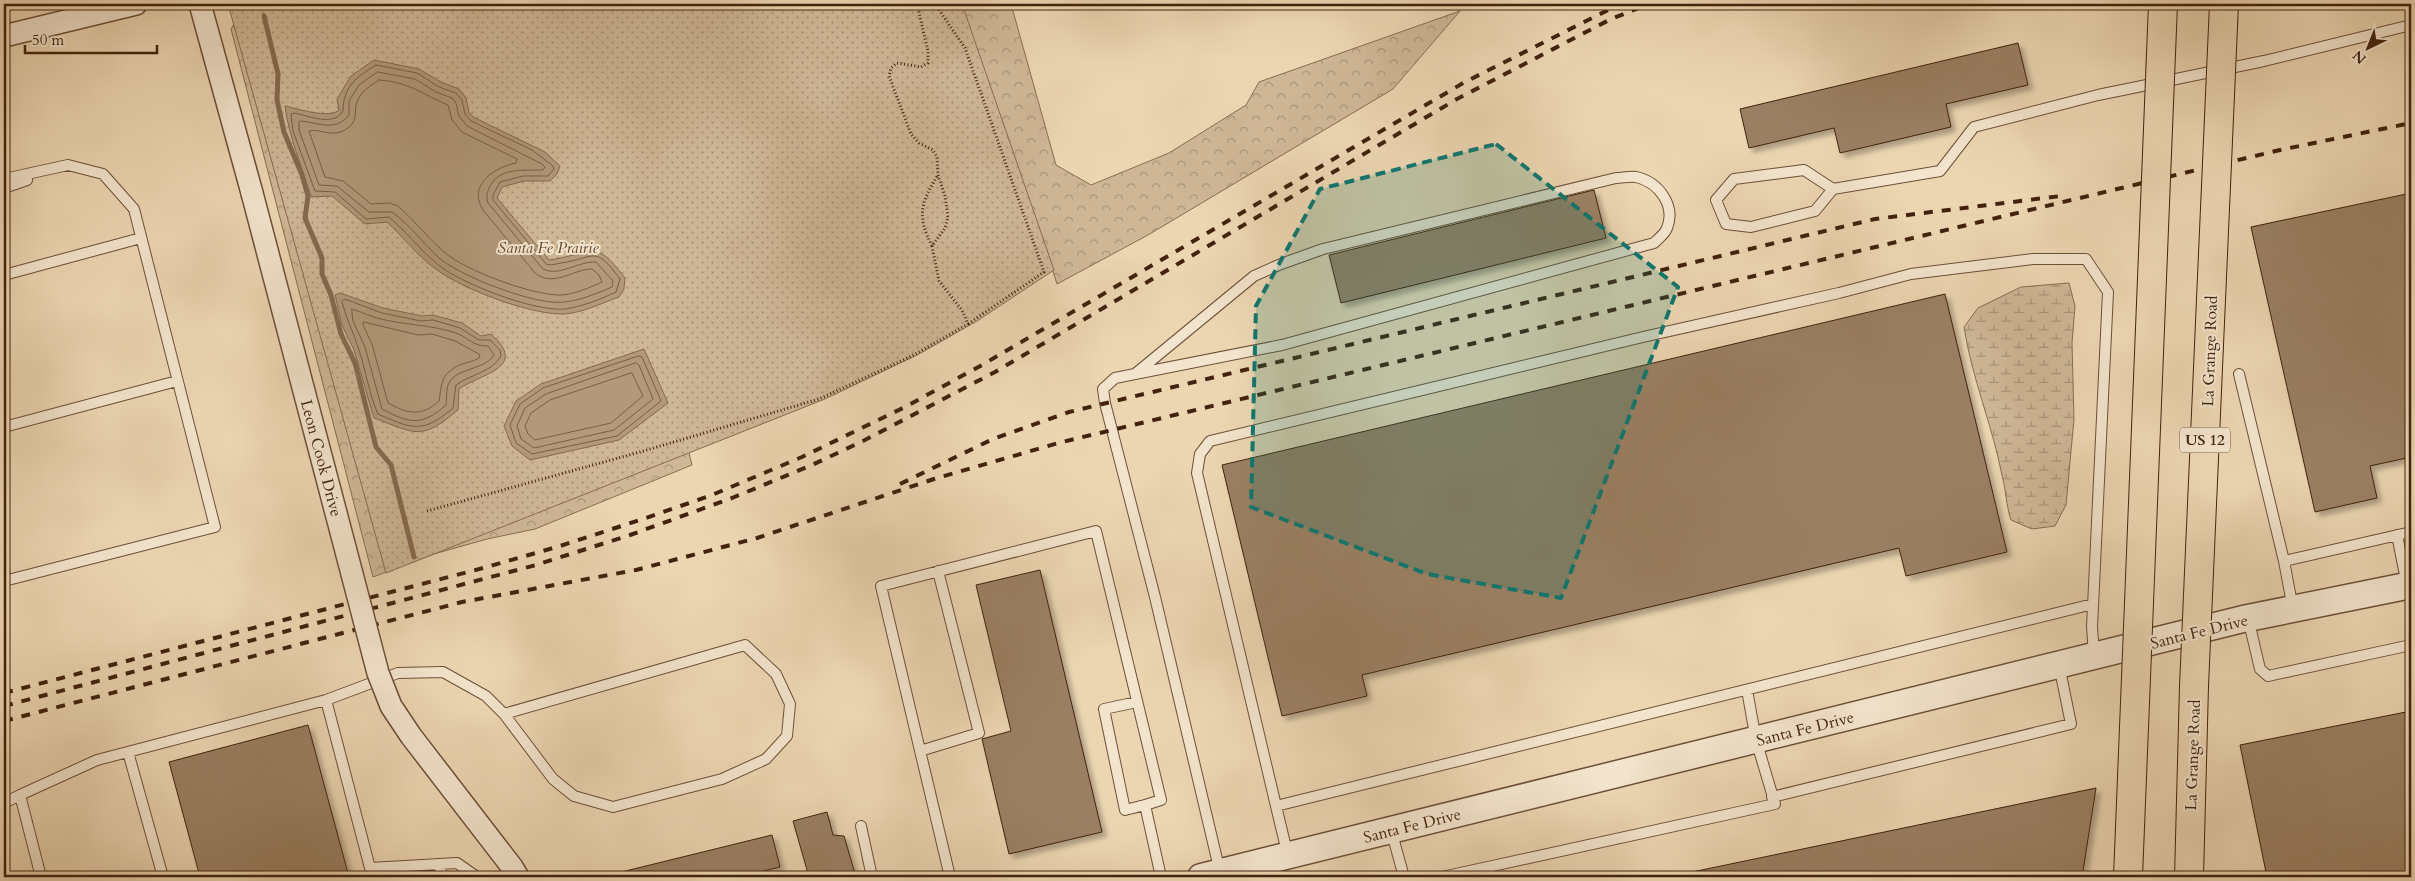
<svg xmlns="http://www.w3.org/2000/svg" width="2415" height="881" viewBox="0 0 2415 881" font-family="Cardo,serif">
	<defs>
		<pattern id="forest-crowns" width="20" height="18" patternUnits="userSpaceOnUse" patternTransform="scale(1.25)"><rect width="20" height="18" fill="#cfb796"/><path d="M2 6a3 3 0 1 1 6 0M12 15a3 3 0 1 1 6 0" fill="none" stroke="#aa9479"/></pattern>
		<pattern id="wetland-marsh" width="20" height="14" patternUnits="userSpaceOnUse" patternTransform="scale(1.25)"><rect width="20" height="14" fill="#cfb796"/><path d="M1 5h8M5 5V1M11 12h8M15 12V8" fill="none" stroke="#aa9479"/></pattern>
		<pattern id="park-dots" width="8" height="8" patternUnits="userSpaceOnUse" patternTransform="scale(1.25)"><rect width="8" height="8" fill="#cfb796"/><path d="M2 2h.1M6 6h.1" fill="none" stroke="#aa9479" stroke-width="1.8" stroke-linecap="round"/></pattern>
		<filter id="shadow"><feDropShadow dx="4.5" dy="4.5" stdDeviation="2.5" flood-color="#0004"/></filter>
	</defs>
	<rect width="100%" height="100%" fill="#ecd6b2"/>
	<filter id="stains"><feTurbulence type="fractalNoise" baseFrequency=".004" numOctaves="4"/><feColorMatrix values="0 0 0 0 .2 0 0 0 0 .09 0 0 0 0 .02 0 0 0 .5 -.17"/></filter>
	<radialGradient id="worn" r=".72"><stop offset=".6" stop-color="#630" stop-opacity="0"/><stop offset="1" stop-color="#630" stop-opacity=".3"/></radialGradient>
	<path fill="url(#forest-crowns)" stroke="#886c52" d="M246 4 689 453 692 465 535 529 487 539 434 554 373 577 231 29Z
		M907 4H1011L1056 165 1091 185 1169 153 1246 105 1259 82 1460 11 1393 89 1148 235 1057 284 1037 222Z"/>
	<path fill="url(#wetland-marsh)" stroke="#886c52" d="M2069 283 2075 306 2072 343 2074 419 2066 505 2055 526 2032 529 2011 520C2006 505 2006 490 2002 475 1992 424 1972 379 1964 327L1978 308 2021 287Z"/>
	<path fill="url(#park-dots)" stroke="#886c52" d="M228 4H962L1054 270 977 321 919 354 825 399 386 573Z"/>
	<path fill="#b2997a" stroke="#85694f" d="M374 60 419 69 441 82 459 89 466 98 469 112 473 117 545 152 560 166 557 174 550 181H524L502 187 497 198 549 260C593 254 593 236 625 278L624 289 619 297C602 303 582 313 564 314 530 315 459 288 433 267 416 254 402 236 387 222L365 224 332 196 311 197C302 166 289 138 285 106 298 109 330 119 339 110L337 99 351 76Z
		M340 293 383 308 422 316 433 315 462 323 481 336 491 334C529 368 482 373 459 389L458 410C421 441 417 434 374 418L354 350 342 325 335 295Z
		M644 349 668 403 619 440 530 460 512 446 504 426 516 401 541 384Z"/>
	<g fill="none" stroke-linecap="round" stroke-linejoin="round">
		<path stroke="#7a5e44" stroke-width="1" d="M376 65 417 73 439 87 456 93 462 100 465 114 471 121 532 150 553 166 554 169 548 176H523L500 182 493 195V200L546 264C551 266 555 264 561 263 596 258 594 244 620 279L616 292C601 299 581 307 565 309 534 312 459 283 436 263 419 249 406 231 389 217L366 219 335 192 315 191 293 131 291 114 294 113C310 116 333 127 343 111 343 87 356 77 376 65Z
			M378 72 415 79 436 92 452 98 456 103 459 116 467 126 542 164 545 167 543 170C524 171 499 166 489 188 487 193 486 197 488 203L543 269C560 277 578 261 596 262L613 281 612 287C598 293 579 301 564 302 536 306 460 276 439 258 423 243 410 225 392 212H369L337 186 319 185 299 130V122L301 121C319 123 336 132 349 115V101L359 85Z
			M379 80C410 82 421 94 448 105L452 120 462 132 517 159 516 163C495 167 467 185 483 210L535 273C554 288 573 269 592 269L599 275 602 282C591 287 575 294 562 295 534 296 466 271 444 252 428 238 414 220 398 206L389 203 371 204 343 181 325 177 309 131C319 128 330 137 343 131 360 122 353 113 357 102 361 91 370 86 379 80Z
			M345 299 382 313 421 321 433 320 460 328 479 340H490L500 350 501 356C491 373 471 374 456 385L453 408C423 434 412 429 378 414 369 394 366 371 359 350 354 333 346 319 342 302Z
			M352 309C362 312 371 317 381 319 406 325 430 325 453 332 467 336 473 347 488 346L494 355C484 371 455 367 448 385 446 391 447 399 446 405 422 426 410 424 382 409L365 347 353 321Z
			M364 322 418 335 432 334 455 341 479 354 480 357C475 361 469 362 462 364 441 373 442 382 439 401 421 417 408 414 388 403L372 344 363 325Z
			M639 356 642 357 661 401 617 436 532 454 516 443 510 425 520 404 543 388Z
			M636 363 639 365 653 399 614 430 534 448 521 439 517 426 525 408 546 394Z
			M632 373 643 396 611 423 535 440 528 434 525 426 531 413 550 400Z"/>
		<path stroke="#85694f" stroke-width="5" d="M264 16 278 74 277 100 284 132 302 175 308 196 305 218 322 258V274L331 295 341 334 355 363 376 447 391 465 414 557"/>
	</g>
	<path fill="#9a8063" stroke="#42220e" filter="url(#shadow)" d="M2018 43 2028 85 1946 104 1951 127 1840 153 1834 128 1749 148 1740 109Z
		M1594 190 1606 238 1341 303 1329 255Z
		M2411 193V457L2370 466 2377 498 2315 512 2251 227Z
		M1945 294 2007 552 1906 576 1899 548 1362 675 1367 696 1282 716 1222 465Z
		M1040 570 1102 832 1009 854 982 739 1011 731 976 585Z
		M2411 711V877H2267L2240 745Z
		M308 725 349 877H200L169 762Z
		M2096 788 2082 877H1668Z
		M827 812 833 835 844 836 856 877H809L793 821Z
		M772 835 780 867 739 877H601Z"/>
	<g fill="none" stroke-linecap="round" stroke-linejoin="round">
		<defs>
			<path id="service" d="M4 179 68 165 103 174 134 209 215 527 4 581
				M4 188 27 180
				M1833 189 1804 170 1734 179 1716 200 1726 224 1751 227 1815 211 1833 189 1940 171 1974 127 2098 95 2264 61 2411 25
				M4 275 141 238
				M1135 374 1254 276 1281 264 1323 249 1616 178C1622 178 1630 176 1636 177 1659 182 1676 206 1667 228 1665 234 1658 239 1654 243L1282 345 1135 374 1115 378 1103 389 1105 403 1155 597 1220 872
				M2239 374 2284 561 2411 532
				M4 427 177 381
				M2397 535 2407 585
				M2284 561 2293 609
				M2093 604 1276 806 1197 473 1200 454 1210 441 1643 337 1839 293 1911 274 2033 259H2086L2108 292 2092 627 2094 655
				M2248 618 2260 669 2268 676 2411 645
				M326 700 398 673 443 672 486 696 504 714 553 779 574 796 613 807 722 779 766 759 787 736 790 704 776 674 745 645 504 714
				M1137 702 1104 709 1125 810 1145 805
				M920 751 979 733 938 571
				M128 752 163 877
				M1772 797 2071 724 2059 665
				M4 803 20 795
				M1276 806 1288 856
				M861 826 872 877
				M1391 830 1404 877
				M439 864 442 877
				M41 877 20 795 97 760 326 700 370 868 457 863 477 877
				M950 877 881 586 1096 531 1161 800 1145 805 1161 877
				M1442 877 1775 804 1756 740 1747 690"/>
			<path id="minor" d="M200 4 252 193
				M4 36 136 4"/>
			<path id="tertiary" d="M1201 877 2243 619 2411 585"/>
		</defs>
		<use href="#service" stroke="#6c4f37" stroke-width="12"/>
		<use href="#minor" stroke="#6c4f37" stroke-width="24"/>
		<use href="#tertiary" stroke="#6c4f37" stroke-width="29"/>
		<path stroke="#42220e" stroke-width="3" stroke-dasharray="1 2.5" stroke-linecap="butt" d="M935 4 965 48 1044 272 968 324
			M932 246C917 216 920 204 938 175
			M427 511 640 452 819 399 912 356 968 324 962 310 939 281 932 246 945 228 948 217 945 196 938 175 937 157 933 150 919 143 911 134 889 76 891 68 897 63 921 67 928 63V51L917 4"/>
		<use href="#service" stroke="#f3e4cd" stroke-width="10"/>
		<use href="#minor" stroke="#f3e4cd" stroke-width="21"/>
		<use href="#tertiary" stroke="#f3e4cd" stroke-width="26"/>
		<path stroke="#42220e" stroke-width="4" stroke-dasharray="9 9" stroke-linecap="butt" d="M900 484 993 439 1069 412 1875 219 2061 196
			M4 693 487 567 560 546 643 519 712 495 802 457 905 407 982 365 1465 82 1620 4
			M4 706 536 565 630 535 732 498 812 465 863 441 995 372 1457 99 1611 19 1649 4
			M4 721 462 602 636 570 757 538 934 479 1062 442 2280 150 2411 123"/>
		<defs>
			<path id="minor-bridge" d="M252 193 378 673 391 706 411 736 512 867 518 877"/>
			<path id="trunk-bridge" d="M2128 877 2163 4
				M2189 877 2194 686 2224 4"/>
		</defs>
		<use href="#minor-bridge" stroke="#6c4f37" stroke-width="24" stroke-linecap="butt"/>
		<use href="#trunk-bridge" stroke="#42220e" stroke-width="30" stroke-linecap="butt"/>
		<use href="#minor-bridge" stroke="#f3e4cd" stroke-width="21"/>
		<use href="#trunk-bridge" stroke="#ecd6b2" stroke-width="28"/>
	</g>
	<path fill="#0f766e" fill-opacity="0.2" stroke="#0f766e" stroke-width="4" stroke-dasharray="10 6" stroke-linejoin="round" d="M1496 144 1678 287 1561 598 1427 574 1251 507 1256 306 1320 189Z"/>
	<g text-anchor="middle" stroke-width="4" stroke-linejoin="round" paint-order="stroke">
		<rect fill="#f3e4cd" stroke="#775c47" stroke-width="1" x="2180" y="427.5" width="50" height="25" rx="4"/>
		<g font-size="15" font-weight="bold" fill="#42220e">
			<text x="2205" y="445">US 12</text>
		</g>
		<g font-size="16" font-style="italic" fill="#654730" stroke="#f3e4cd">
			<text x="548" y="253">Santa Fe Prairie</text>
		</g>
		<g font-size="16" fill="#42220e" stroke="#f3e4cd">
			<text transform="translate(2209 351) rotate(-88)" y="6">La Grange Road</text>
			<text transform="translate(322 458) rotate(75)" y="6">Leon Cook Drive</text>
			<text transform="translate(2199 631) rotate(-14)" y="6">Santa Fe Drive</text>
			<text transform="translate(1805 728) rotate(-14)" y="6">Santa Fe Drive</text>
			<text transform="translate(2192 755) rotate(-88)" y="6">La Grange Road</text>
			<text transform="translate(1412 825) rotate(-14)" y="6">Santa Fe Drive</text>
		</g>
	</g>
	<rect width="2415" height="881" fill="none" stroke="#ecd6b2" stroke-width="20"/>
	<rect x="5" y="5" width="2405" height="871" fill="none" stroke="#42220e" stroke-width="2.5"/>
	<rect x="10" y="10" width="2395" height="861" fill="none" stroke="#42220e"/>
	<g transform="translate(2368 48) rotate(223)" stroke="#f3e4cd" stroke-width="4" paint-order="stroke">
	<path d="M0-4L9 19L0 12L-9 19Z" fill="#42220e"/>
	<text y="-8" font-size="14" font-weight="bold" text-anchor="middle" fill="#42220e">N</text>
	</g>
	<path d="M25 45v8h132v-8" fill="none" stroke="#42220e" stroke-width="2.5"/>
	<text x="32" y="45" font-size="15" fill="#42220e" stroke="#f3e4cd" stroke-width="4" paint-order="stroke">50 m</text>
	<rect width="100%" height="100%" filter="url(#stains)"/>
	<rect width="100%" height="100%" fill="url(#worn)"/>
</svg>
